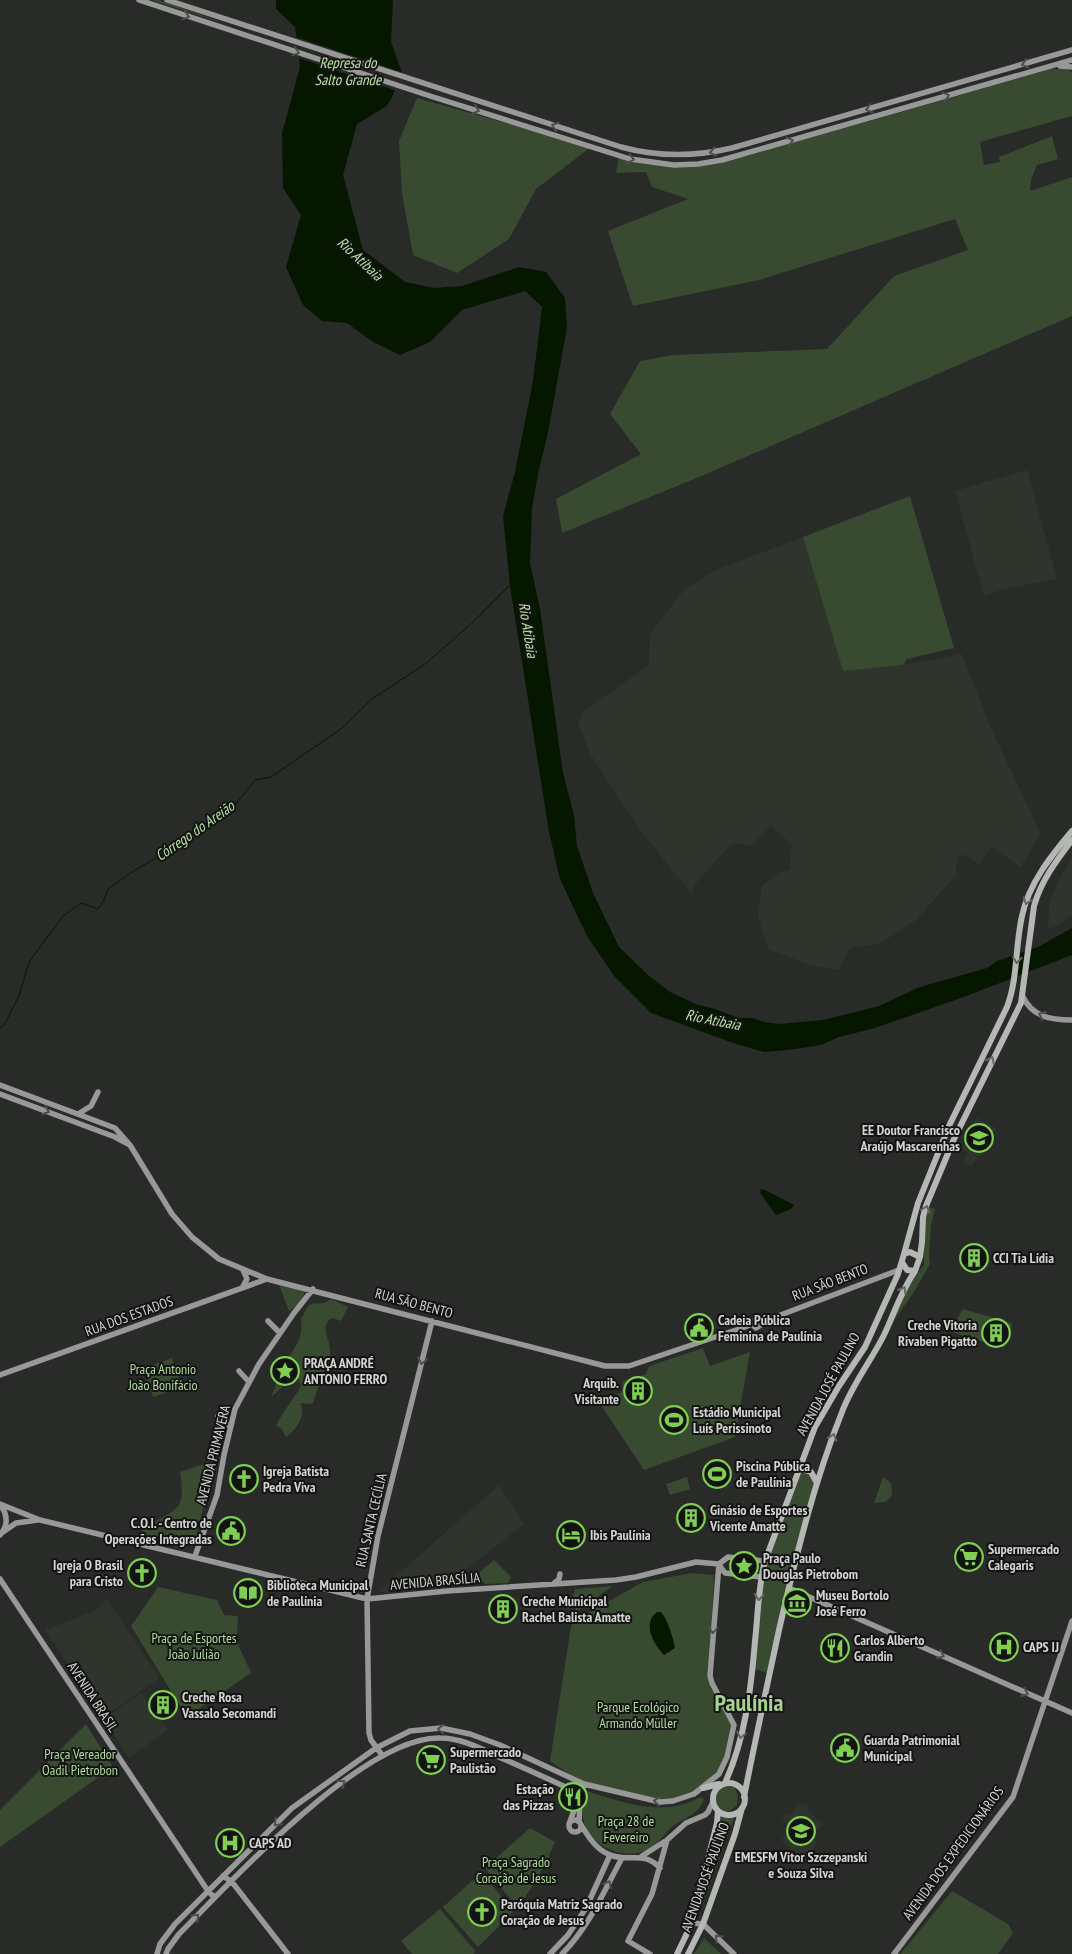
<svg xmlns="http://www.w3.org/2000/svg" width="1072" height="1954" viewBox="0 0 1072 1954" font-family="'PT Sans Narrow',sans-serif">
	<rect width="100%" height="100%" fill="#292b29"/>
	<path fill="#2f342d" d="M1027 470 1057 579 1004 589 984 596 955 491Z
		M803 537 843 671 903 665 962 654 989 724 1041 834 1020 867 992 846 979 865 968 856 959 855 956 868 957 874 916 920 881 943 850 948 838 970 810 965 768 949 758 917 762 886 780 872 789 870 792 845 771 826 751 845 731 844 697 882 691 893 643 834 614 791 589 752 578 723 582 713 649 665 650 634 684 590 713 571Z
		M1072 859V915L1059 925 1047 930 1050 901 1061 875Z
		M977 1118 996 1128 981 1156 978 1155 971 1167 963 1163 968 1152 961 1149Z
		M499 1485 524 1524 443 1588 378 1592Z
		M107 1599 159 1678 103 1718 45 1630 96 1610Z
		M141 1693 168 1730 129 1758 104 1719Z
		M799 1802 803 1805 805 1803 809 1807 807 1810 823 1824 818 1830 807 1821 804 1824 816 1834 812 1838 817 1842 810 1854 811 1856 806 1862 781 1840 792 1829 782 1819 787 1813 790 1815Z"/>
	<path fill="#384a30" d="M151 0H159L229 25Z
		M1050 69H1065L1072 72V116L980 142 984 165 1000 162 999 157 1052 136 1058 159 1037 165 1031 180 1030 191 1072 177V316L699 477 562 533 556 499 641 454 610 414 640 361 673 355 827 349 894 276 968 250 955 219 759 280 633 306 608 231 688 199 652 187 646 172 616 173 619 156 674 165 722 160 867 122Z
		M417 98 591 147 536 189 509 239 457 273 413 255 402 193 399 141Z
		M910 496 954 648 907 659 903 665 843 671 803 537Z
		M928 1207 935 1209 931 1225 929 1255 930 1264 912 1295 877 1344 905 1290 924 1265 925 1217Z
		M279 1285 304 1291V1294C301 1301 296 1308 289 1311Z
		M331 1299 348 1307 341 1321 332 1318C319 1326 330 1339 330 1350 331 1364 325 1372 320 1384 317 1390 315 1396 313 1403L310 1404 300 1403C307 1415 296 1430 286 1437L281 1428 276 1426C282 1412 293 1400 301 1386L298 1378 291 1379 271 1397 276 1385 278 1366C280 1363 284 1361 287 1358 296 1350 304 1331 301 1319 304 1315 306 1307 310 1305 317 1301 321 1307 331 1299Z
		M963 1309 1011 1323 1012 1325 1004 1347H1000L952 1332V1327Z
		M703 1348 710 1366 750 1352 735 1437 644 1470 599 1402 622 1392 623 1381 646 1374 649 1366Z
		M172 1358 182 1387 153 1397 144 1368Z
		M215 1460 196 1537 190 1545 182 1548 147 1539 142 1533 143 1528C174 1509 187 1514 180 1472Z
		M799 1468 807 1470 817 1483 770 1674 753 1668 761 1577Z
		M687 1477 690 1489 670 1495 666 1484Z
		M883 1477 891 1483 892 1495 886 1502 874 1503Z
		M494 1560 511 1577 508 1583 486 1584 480 1580V1572Z
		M692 1573 714 1575 710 1676 731 1718 733 1730 719 1774 694 1794 660 1802 584 1784 550 1761 571 1626 574 1621 643 1582Z
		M613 1586 576 1612 573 1596 575 1589Z
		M158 1587 217 1600 224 1615 238 1616 237 1642 251 1673 187 1717 131 1626Z
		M86 1724 113 1767 0 1847V1810Z
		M724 1785 734 1787 738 1795 737 1805 730 1811H723L716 1803 717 1793Z
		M587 1791C623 1803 664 1818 700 1797L704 1799C700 1814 684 1818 673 1826 665 1832 660 1842 651 1848 626 1863 589 1847 583 1818 581 1811 586 1799 587 1791Z
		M721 1815 726 1818 735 1815 700 1913 722 1825Z
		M530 1828 555 1842C545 1866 534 1887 517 1907L485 1868Z
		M482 1872 513 1912 478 1947 443 1907Z
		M952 1891 1008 1924 1013 1933 998 1954H900Z
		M440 1909 476 1952 473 1954H412L401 1941Z
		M704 1938 721 1954H694Z"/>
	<path fill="#061700" d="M276 0H393L391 42 402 73 392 97 387 106 357 124 343 175 363 250 405 282 434 288 462 286 519 267 546 272 565 298 567 327 548 433 538 474 532 508 530 563 540 609 563 773 574 815 577 846 593 893 619 947 648 975 670 992 698 1005 712 1008 739 1018H753L764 1022 779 1024 823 1020 879 1006 920 987 987 968 997 961 1038 947 1072 928V955L961 998 875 1028 839 1037 821 1045 788 1050 764 1052 736 1044 651 1013 615 977 587 936 560 879 549 832 510 586 503 516 515 472 533 381 542 307 525 291 462 310 430 342 400 355 373 342 347 323 322 321 303 305 286 267 301 215 283 188 282 133 300 67 295 27 276 9Z
		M761 1189 765 1190 794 1205 791 1209 776 1215 760 1193Z
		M657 1612H661C668 1620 673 1637 675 1648L664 1655C653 1644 642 1623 657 1612Z"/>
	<path fill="#292b29" d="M293 36 404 73 397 91 296 57Z"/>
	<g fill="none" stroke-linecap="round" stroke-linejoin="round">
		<path stroke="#061700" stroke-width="1" d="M0 1028 4 1025 19 996 29 962 63 916 81 903 98 909 104 900 108 889 132 872 185 841 193 831 235 805 255 780 271 777 341 729 372 699 425 664 470 625 510 585"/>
		<path stroke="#979897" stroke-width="5.5" d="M139 0 430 96 630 159 674 165 698 164 722 160 1072 60
			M167 0 621 147C658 157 694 157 732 148L1072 50
			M1060 66 1072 67
			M1022 995C1032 1017 1050 1020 1072 1020
			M0 1085 115 1128 130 1145 172 1214 192 1237 219 1259 267 1279 605 1366H629L745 1327 753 1323
			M0 1094 115 1137 128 1144
			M78 1114 91 1106 98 1092
			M242 1288 247 1279 243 1270
			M759 1319 761 1325 756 1328 753 1325 754 1320 768 1319
			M268 1321 280 1333
			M762 1323 770 1319 899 1270
			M239 1371 249 1382
			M0 1375 267 1279
			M218 1416 230 1427
			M0 1504 40 1520 367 1599 447 1591 616 1580 636 1577 696 1562 719 1564 728 1557 765 1561
			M3 1532 16 1523 38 1520
			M0 1535C8 1526 8 1515 1 1506
			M195 1556 217 1495 224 1455 235 1409 259 1364 294 1313 313 1289
			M720 1566 725 1573 761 1577
			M0 1579 208 1891 214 1897 217 1895
			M553 1584 559 1579 560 1574
			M789 1588 1072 1713
			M382 1755 371 1740 369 1733 367 1599 378 1536 432 1321
			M569 1826a6 6 0 1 1 12 0a6 6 0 1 1-12 0Z
			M579 1822 580 1801
			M569 1824 584 1784
			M581 1825C588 1836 596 1849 608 1854 628 1864 642 1849 660 1868
			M642 1856 667 1840 686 1823 705 1815 708 1812 713 1802
			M223 1876 232 1882 288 1954
			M692 1923 703 1924 734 1954
			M157 1954 160 1944 175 1924 292 1808 376 1748 410 1731 441 1728 470 1734 500 1745 584 1784 660 1802 673 1801 694 1794 719 1774 727 1757 734 1725 712 1683 710 1676 719 1564
			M166 1954 168 1949 179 1934C232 1881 364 1736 440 1738 462 1738 482 1749 501 1758 528 1769 554 1782 581 1794
			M550 1954 568 1935 586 1908 610 1855
			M562 1954C589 1927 604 1891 622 1858
			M650 1954 628 1941 652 1894 667 1840
			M894 1954 1013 1797 1072 1621"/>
		<path stroke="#b5b7b5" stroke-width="6" d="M904 1254 918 1203 949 1126 1007 1007C1018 978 1015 947 1022 916 1029 883 1051 856 1072 831
			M920 1257 922 1242 923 1217 926 1206 954 1139 1021 1003 1034 906C1041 881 1056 861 1072 840
			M799 1468 811 1472 817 1483
			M725 1783C745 1739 751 1690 755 1641 758 1615 758 1587 765 1561L815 1427 839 1386 865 1347 898 1274 904 1254 910 1252 920 1257 915 1271 907 1270 902 1262
			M713 1799a16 16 0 1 1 32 0a16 16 0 1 1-32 0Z
			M703 1788 719 1784
			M744 1797C755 1741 767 1686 779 1630 796 1556 814 1482 842 1412 852 1385 871 1361 884 1335 895 1312 900 1293 915 1271
			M677 1954 692 1923 717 1823 718 1811
			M688 1954 703 1924 735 1834 742 1808"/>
	</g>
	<defs><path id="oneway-chevron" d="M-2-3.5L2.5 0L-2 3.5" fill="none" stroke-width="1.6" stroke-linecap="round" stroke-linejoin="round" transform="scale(1.25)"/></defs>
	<g stroke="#4e4f4e">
		<use href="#oneway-chevron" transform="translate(186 16) rotate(18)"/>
		<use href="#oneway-chevron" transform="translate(296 52) rotate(18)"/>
		<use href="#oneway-chevron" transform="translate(1025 64) rotate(164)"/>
		<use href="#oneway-chevron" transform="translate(946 96) rotate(-16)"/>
		<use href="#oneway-chevron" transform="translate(869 109) rotate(164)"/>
		<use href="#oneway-chevron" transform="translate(476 110) rotate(18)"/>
		<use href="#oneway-chevron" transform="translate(555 126) rotate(-162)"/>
		<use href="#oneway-chevron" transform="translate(790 141) rotate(-16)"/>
		<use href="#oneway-chevron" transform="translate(713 152) rotate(170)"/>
		<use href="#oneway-chevron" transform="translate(631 159) rotate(13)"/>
		<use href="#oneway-chevron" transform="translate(1042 1015) rotate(-156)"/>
		<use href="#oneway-chevron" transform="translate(46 1111) rotate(20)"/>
		<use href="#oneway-chevron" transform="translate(422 1361) rotate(104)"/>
		<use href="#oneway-chevron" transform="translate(713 1630) rotate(94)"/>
		<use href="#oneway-chevron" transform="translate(941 1655) rotate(24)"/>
		<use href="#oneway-chevron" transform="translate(1025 1693) rotate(24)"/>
		<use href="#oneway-chevron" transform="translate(441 1729) rotate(-179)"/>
		<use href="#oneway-chevron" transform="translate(342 1783) rotate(-35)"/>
		<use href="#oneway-chevron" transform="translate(657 1801) rotate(-174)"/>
		<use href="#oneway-chevron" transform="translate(277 1823) rotate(135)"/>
		<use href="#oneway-chevron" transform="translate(608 1884) rotate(-63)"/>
		<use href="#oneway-chevron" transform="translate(196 1917) rotate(-44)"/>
		<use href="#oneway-chevron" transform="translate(718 1938) rotate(-136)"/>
	</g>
	<g stroke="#646564">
		<use href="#oneway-chevron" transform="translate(1027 901) rotate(110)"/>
		<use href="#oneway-chevron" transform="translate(1017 960) rotate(96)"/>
		<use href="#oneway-chevron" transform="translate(991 1060) rotate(-65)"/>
		<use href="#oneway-chevron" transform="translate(926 1209) rotate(-71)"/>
		<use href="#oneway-chevron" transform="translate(903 1290) rotate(-60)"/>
		<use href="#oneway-chevron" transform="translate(833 1437) rotate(-71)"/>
		<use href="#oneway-chevron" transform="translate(759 1597) rotate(95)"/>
		<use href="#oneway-chevron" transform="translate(741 1735) rotate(102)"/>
	</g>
	<defs>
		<symbol id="school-ring" viewBox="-11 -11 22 22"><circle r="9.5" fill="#131312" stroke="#7fd052" stroke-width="1.5"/><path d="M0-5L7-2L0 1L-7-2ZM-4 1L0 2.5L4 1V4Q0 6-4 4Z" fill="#7fd052"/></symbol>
		<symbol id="building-ring" viewBox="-11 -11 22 22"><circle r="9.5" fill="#131312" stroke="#7fd052" stroke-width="1.5"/><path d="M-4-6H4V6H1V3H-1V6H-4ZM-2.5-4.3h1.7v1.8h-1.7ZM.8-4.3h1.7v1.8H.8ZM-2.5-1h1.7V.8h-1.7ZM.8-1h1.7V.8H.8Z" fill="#7fd052"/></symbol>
		<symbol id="civic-ring" viewBox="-11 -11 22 22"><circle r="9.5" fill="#131312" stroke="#7fd052" stroke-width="1.5"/><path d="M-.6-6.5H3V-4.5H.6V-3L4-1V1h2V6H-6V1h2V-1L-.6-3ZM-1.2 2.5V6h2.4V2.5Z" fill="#7fd052"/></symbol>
		<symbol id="sight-ring" viewBox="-11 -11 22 22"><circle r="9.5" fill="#131312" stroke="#7fd052" stroke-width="1.5"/><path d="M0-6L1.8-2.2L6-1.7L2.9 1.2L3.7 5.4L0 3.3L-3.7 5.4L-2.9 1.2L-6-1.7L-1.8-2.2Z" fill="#7fd052"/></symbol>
		<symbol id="stadium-ring" viewBox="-11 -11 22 22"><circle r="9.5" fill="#131312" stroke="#7fd052" stroke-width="1.5"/><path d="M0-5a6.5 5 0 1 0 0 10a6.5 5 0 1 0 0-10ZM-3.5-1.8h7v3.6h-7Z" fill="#7fd052"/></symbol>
		<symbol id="church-ring" viewBox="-11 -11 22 22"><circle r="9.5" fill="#131312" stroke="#7fd052" stroke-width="1.5"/><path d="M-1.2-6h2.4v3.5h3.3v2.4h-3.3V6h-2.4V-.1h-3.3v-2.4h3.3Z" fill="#7fd052"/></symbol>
		<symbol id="hotel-ring" viewBox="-11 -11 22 22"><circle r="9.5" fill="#131312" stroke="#7fd052" stroke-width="1.5"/><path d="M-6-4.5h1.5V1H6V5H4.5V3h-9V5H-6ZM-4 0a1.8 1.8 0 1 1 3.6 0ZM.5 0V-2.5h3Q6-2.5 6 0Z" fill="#7fd052"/></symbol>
		<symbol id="supermarket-ring" viewBox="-11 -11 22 22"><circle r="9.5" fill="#131312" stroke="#7fd052" stroke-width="1.5"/><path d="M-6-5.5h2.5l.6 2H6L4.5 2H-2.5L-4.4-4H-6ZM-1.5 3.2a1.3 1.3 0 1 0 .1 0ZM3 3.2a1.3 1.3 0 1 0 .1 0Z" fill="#7fd052"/></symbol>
		<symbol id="library-ring" viewBox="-11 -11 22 22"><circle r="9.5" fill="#131312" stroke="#7fd052" stroke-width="1.5"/><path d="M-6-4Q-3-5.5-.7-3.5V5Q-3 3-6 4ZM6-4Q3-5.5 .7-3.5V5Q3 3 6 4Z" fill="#7fd052"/></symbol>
		<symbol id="museum-ring" viewBox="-11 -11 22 22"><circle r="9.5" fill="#131312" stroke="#7fd052" stroke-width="1.5"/><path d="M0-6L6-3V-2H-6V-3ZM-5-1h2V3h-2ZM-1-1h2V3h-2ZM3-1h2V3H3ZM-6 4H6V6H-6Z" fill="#7fd052"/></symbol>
		<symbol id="hospital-ring" viewBox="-11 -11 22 22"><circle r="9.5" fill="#131312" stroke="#7fd052" stroke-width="1.5"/><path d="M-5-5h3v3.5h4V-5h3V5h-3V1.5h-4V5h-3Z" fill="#7fd052"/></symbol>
		<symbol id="restaurant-ring" viewBox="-11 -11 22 22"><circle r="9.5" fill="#131312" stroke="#7fd052" stroke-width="1.5"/><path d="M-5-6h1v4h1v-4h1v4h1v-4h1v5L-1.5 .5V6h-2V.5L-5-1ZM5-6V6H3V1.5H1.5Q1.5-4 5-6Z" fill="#7fd052"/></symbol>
	</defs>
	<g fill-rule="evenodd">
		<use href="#school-ring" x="963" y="1122" width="32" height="32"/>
		<use href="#building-ring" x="958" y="1242" width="32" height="32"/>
		<use href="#civic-ring" x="683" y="1312" width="32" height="32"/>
		<use href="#building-ring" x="980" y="1317" width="32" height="32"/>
		<use href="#sight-ring" x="269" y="1355" width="32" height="32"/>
		<use href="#building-ring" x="622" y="1375" width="32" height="32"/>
		<use href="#stadium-ring" x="658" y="1404" width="32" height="32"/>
		<use href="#stadium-ring" x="701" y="1458" width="32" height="32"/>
		<use href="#church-ring" x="228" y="1463" width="32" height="32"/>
		<use href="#building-ring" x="675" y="1502" width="32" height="32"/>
		<use href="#civic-ring" x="215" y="1515" width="32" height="32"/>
		<use href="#hotel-ring" x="555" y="1519" width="32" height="32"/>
		<use href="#supermarket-ring" x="953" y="1541" width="32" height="32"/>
		<use href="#sight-ring" x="728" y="1550" width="32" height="32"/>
		<use href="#church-ring" x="126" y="1557" width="32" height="32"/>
		<use href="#library-ring" x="232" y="1577" width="32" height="32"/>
		<use href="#museum-ring" x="781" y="1587" width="32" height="32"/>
		<use href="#building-ring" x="487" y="1593" width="32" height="32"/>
		<use href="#hospital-ring" x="988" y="1631" width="32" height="32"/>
		<use href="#restaurant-ring" x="819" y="1632" width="32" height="32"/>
		<use href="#building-ring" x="147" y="1689" width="32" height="32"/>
		<use href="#civic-ring" x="829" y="1732" width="32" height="32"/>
		<use href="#supermarket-ring" x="415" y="1744" width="32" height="32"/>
		<use href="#restaurant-ring" x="557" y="1781" width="32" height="32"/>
		<use href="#school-ring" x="785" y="1815" width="32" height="32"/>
		<use href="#hospital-ring" x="214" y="1827" width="32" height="32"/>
		<use href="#church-ring" x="466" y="1896" width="32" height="32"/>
	</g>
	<g text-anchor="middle" stroke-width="4" stroke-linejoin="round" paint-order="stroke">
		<g font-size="14" font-weight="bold" fill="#d2d3d2" stroke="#131312" text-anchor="start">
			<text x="960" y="1135" text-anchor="end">EE Doutor Francisco<tspan x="960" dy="16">Araújo Mascarenhas</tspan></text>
			<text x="993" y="1263">CCI Tia Lídia</text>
			<text x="718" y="1325">Cadeia Pública<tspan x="718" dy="16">Feminina de Paulínia</tspan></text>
			<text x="977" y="1330" text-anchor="end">Creche Vitoria<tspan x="977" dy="16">Rivaben Pigatto</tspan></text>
			<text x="304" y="1368">PRAÇA ANDRÉ<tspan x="304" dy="16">ANTONIO FERRO</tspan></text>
			<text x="619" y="1388" text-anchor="end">Arquib.<tspan x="619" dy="16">Visitante</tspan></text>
			<text x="693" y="1417">Estádio Municipal<tspan x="693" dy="16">Luís Perissinoto</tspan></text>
			<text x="736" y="1471">Piscina Pública<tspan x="736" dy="16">de Paulínia</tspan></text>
			<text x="263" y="1476">Igreja Batista<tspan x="263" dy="16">Pedra Viva</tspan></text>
			<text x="710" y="1515">Ginásio de Esportes<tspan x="710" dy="16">Vicente Amatte</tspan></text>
			<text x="212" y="1528" text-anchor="end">C.O.I. - Centro de<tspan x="212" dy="16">Operações Integradas</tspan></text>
			<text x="590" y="1540">Ibis Paulínia</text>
			<text x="988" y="1554">Supermercado<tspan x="988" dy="16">Calegaris</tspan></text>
			<text x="763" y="1563">Praça Paulo<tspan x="763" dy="16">Douglas Pietrobom</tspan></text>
			<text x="123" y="1570" text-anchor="end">Igreja O Brasil<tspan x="123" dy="16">para Cristo</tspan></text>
			<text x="267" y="1590">Biblioteca Municipal<tspan x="267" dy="16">de Paulínia</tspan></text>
			<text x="816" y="1600">Museu Bortolo<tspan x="816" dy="16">José Ferro</tspan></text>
			<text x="522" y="1606">Creche Municipal<tspan x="522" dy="16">Rachel Balista Amatte</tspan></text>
			<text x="854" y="1645">Carlos Alberto<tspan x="854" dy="16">Grandin</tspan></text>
			<text x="1023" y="1652">CAPS IJ</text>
			<text x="182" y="1702">Creche Rosa<tspan x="182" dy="16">Vassalo Secomandi</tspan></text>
			<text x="864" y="1745">Guarda Patrimonial<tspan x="864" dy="16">Municipal</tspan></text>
			<text x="450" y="1757">Supermercado<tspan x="450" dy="16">Paulistão</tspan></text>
			<text x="554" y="1794" text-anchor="end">Estação<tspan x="554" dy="16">das Pizzas</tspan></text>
			<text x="249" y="1848">CAPS AD</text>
			<text x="801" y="1862" text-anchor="middle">EMESFM Vitor Szczepanski<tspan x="801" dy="16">e Souza Silva</tspan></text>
			<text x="501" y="1909">Paróquia Matriz Sagrado<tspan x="501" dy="16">Coração de Jesus</tspan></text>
		</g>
		<g font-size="14" fill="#d2d3d2" stroke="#131312">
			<text transform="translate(830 1282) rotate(-21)" y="5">RUA SÃO BENTO</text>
			<text transform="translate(414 1303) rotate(15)" y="5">RUA SÃO BENTO</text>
			<text transform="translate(129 1316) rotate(-20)" y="5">RUA DOS ESTADOS</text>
			<text transform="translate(828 1384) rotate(-61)" y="5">AVENIDA JOSÉ PAULINO</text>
			<text transform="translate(213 1455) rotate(-76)" y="5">AVENIDA PRIMAVERA</text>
			<text transform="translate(371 1520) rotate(-77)" y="5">RUA SANTA CECÍLIA</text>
			<text transform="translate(435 1581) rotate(-5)" y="5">AVENIDA BRASÍLIA</text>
			<text transform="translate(93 1697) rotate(57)" y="5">AVENIDA BRASIL</text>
			<text transform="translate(953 1853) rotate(-54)" y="5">AVENIDA DOS EXPEDICIONÁRIOS</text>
			<text transform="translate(705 1877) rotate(-70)" y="5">AVENIDA JOSÉ PAULINO</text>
		</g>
		<g font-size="14" fill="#b0dd9c" stroke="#131312">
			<text x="163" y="1374">Praça Antonio<tspan x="163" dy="16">João Bonifácio</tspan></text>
			<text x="194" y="1643">Praça de Esportes<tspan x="194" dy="16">João Julião</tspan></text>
			<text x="638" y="1712">Parque Ecológico<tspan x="638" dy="16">Armando Müller</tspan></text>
			<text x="80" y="1759">Praça Vereador<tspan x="80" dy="16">Oadil Pietrobon</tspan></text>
			<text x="626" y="1826">Praça 28 de<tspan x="626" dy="16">Fevereiro</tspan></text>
			<text x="516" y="1867">Praça Sagrado<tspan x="516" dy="16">Coração de Jesus</tspan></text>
		</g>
		<g font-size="15" font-style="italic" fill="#b8e5a3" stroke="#131312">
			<text x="348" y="68">Represa do<tspan x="348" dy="17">Salto Grande</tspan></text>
			<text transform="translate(360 259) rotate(43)" y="5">Rio Atibaia</text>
			<text transform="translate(528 630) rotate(81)" y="5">Rio Atibaia</text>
			<text transform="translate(195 831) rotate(-35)" y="5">Córrego do Areião</text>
			<text transform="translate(713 1020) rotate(11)" y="5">Rio Atibaia</text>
		</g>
		<g font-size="24" font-weight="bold" fill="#a7d392" stroke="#131312">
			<text x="749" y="1711">Paulínia</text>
		</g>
	</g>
</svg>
